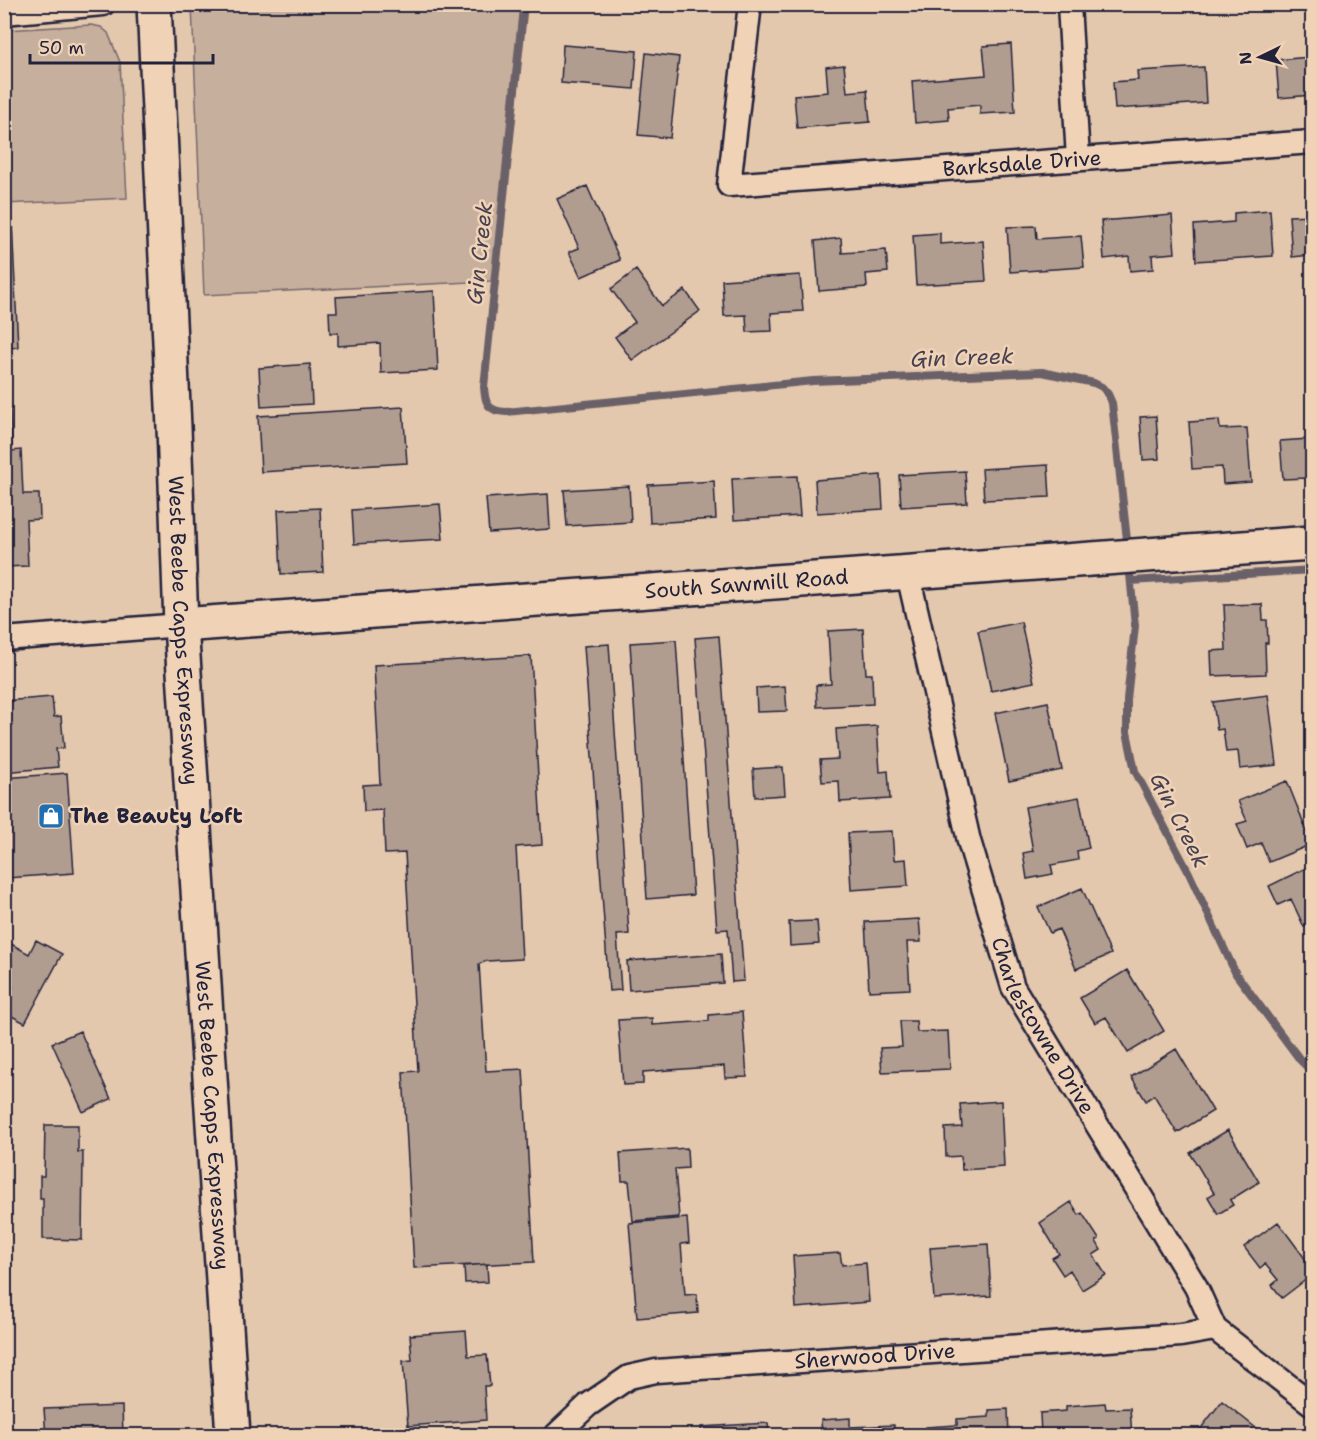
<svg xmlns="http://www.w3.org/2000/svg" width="1317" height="1440" viewBox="0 0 1317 1440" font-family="'Shantell Sans',sans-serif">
	<rect width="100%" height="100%" fill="#e4c8ae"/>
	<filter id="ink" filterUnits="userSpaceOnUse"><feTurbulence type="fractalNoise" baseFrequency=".0167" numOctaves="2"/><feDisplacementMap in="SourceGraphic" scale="12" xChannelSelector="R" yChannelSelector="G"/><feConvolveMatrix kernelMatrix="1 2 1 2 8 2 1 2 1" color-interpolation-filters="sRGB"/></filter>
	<g filter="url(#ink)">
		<path fill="#c7af9d" stroke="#74686c" stroke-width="1.5" d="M192 5H520L491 281 204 295Z
			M91 25 101 27 108 33 120 62 127 198 5 204V30Z"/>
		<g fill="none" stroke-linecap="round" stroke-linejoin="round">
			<path stroke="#6b6067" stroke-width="8" d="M524 4 484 387C485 404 488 411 506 412L813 381 1042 372 1094 383 1102 387 1108 394 1112 403 1128 549
				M1129 564 1135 626 1127 699V732L1135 771 1188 871 1236 974 1301 1061 1312 1072
				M1131 581 1312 570"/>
		</g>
		<path fill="#b19c90" stroke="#22223b" stroke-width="1.5" d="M1312 41V95L1279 98 1276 60 1310 57 1309 42Z
			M1011 44 1015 112 980 114V105L948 108 949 120 915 123 912 81 986 75 983 46Z
			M563 45 637 51 634 89 561 83Z
			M646 53 679 57 670 138 638 135Z
			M844 65 847 92 867 90 870 122 797 128 794 95 828 92 826 67Z
			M1204 67 1206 103 1115 109 1113 82 1138 80 1137 71Z
			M587 186 620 260 581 277 569 252 579 248 557 199Z
			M1270 210 1273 256 1196 261 1194 225 1234 222V213Z
			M1172 215 1175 253 1152 255 1153 269 1130 271 1129 256 1104 259 1101 221Z
			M1312 215V255L1292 257 1289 216Z
			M4 222H12L18 347 7 348 12 451 21 450 23 494H39L40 519 26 520 28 566 4 567Z
			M1036 226 1037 239 1081 236 1084 267 1010 272 1007 227Z
			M940 233V244L983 241 986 281 916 285 913 235Z
			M841 238 842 253 886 250 888 272 866 274 867 287 819 291 815 241Z
			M636 270 662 306 685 290 700 311 632 360 615 337 635 322 611 289Z
			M800 275 803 311 771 313 772 331 747 332 746 315 724 316 722 280Z
			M434 291 438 370 381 373 380 343 338 346V333H330L329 312H337L336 297Z
			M310 364 312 404 261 407 259 368Z
			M403 407 407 463 261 472 258 416Z
			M1156 416 1159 459 1143 460 1140 417Z
			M1219 420 1220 429 1247 428 1251 482 1223 484 1222 467 1192 469 1189 422Z
			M1308 426H1312V483H1307V478L1283 479 1280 441 1309 439Z
			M1048 465 1050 497 984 500 982 469Z
			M965 471 967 503 901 507 899 475Z
			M881 475 883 509 817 513 815 480Z
			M797 476 800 516 734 520 732 479Z
			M714 481 716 519 650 523 648 485Z
			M629 486 631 522 567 526 564 490Z
			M548 494 550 529 489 533 486 498Z
			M440 504 443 539 354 544 352 510Z
			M320 508 323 572 281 574 278 510Z
			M1262 604 1263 620H1267L1268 643H1265L1266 674 1212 676 1211 651 1226 650 1224 605Z
			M1021 622 1034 682 991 691 978 631Z
			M863 629 866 674H872L873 704 817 707 816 685 831 684 828 631Z
			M719 636 744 981 732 982 728 929 717 930 695 638Z
			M676 640 693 895 647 899 630 643Z
			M609 644 629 934 617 935 621 990 609 991 584 646Z
			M531 656 542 845 516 847 522 959 487 961 479 964 486 1071 523 1069 534 1262 414 1268 403 1072 418 1071 405 853 385 854 383 810 364 811 363 785 380 784 374 665Z
			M785 686 787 711 757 712 756 688Z
			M1268 695 1277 765 1240 769 1238 751 1226 752 1223 729 1217 730 1213 702Z
			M52 697 54 717 61 716 64 748 56 749 58 767 4 772V701Z
			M1048 702 1062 770 1009 781 995 713Z
			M877 726 880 772 888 771 890 799 840 802 839 781 822 782 820 760 838 759 836 729Z
			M783 767 785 795 755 797 753 769Z
			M67 773 74 873 7 878 4 843V778Z
			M1287 781 1312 844 1269 862 1261 843 1247 849 1237 824 1247 821 1238 801Z
			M1079 797 1089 848 1077 851 1078 860 1051 865 1053 874 1027 879 1023 853 1033 851 1025 807Z
			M892 831 894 860 906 859 908 886 851 890 848 833Z
			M1312 865V923L1304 927 1291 899 1278 905 1269 886Z
			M1082 888 1111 954 1076 969 1059 929 1050 933 1038 907Z
			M919 919 921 942H907L910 989 869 991 865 922Z
			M817 921 819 944 790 946 789 922Z
			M4 940 29 954 36 940 62 954 25 1023 4 1012V1003L13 986 4 981Z
			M721 954 723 983 629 990 627 961Z
			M1127 970 1164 1031 1128 1053 1106 1017 1095 1023 1080 998Z
			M742 1012 747 1077 725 1078 724 1066 643 1072V1084L623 1085 618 1020 652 1018V1025L709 1021V1015Z
			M900 1021H916L917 1032 948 1031 950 1069 882 1072 880 1048 902 1047Z
			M80 1031 111 1099 83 1112 52 1043Z
			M1176 1049 1213 1111 1177 1133 1154 1095 1146 1101 1131 1077Z
			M1001 1101 1004 1167 962 1170 961 1156 946 1157 945 1128 962 1127 960 1104Z
			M45 1125H78V1152H83L82 1240 43 1239V1199H40V1176H44Z
			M1228 1130 1259 1182 1230 1200 1233 1205 1218 1214 1208 1197 1214 1193 1190 1153Z
			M687 1148 688 1168 675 1169 679 1217 633 1221 629 1181H622L620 1153Z
			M1071 1202 1079 1215 1082 1213 1099 1239 1096 1241 1101 1250 1093 1255 1106 1275 1082 1290 1070 1270 1063 1275 1052 1258 1059 1254 1040 1223Z
			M687 1218 689 1243 681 1244 685 1295 697 1294 698 1313 637 1318 629 1223Z
			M1278 1222 1312 1268V1275L1282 1298 1272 1285 1278 1280 1265 1264 1260 1268 1244 1247Z
			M988 1244 991 1296 934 1299 930 1248Z
			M840 1253 842 1265 866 1263 869 1302 796 1308 793 1256Z
			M487 1264 488 1282 465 1283 464 1266Z
			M466 1331 468 1356 487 1355 490 1386H484L486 1420 408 1426 403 1361 412 1360 410 1335Z
			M1222 1401 1266 1436H1195Z
			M1105 1403 1106 1409 1130 1408 1132 1436H1041L1040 1413 1066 1411V1406Z
			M122 1406 123 1436H46L44 1409Z
			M1008 1409 1009 1436H926V1427L957 1425V1419L989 1417V1410Z
			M850 1418V1427L894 1425V1436H822L821 1420Z
			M768 1423 769 1436H702L701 1427Z"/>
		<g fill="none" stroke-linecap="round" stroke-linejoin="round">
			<defs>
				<g id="street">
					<path id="s1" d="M750 4 729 185 1312 142"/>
					<path d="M1069 4 1078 159"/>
					<path d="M4 13 103 4"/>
					<path id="s2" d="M908 574 969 841 1013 987 1196 1287 1215 1329 1312 1404"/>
					<path d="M4 639 181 625"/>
					<path id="s3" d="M555 1436 588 1405 629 1377 656 1371 1181 1335 1215 1329"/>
				</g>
				<g id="secondary">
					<path id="s4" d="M181 625 1312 543"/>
				</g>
				<g id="primary">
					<path id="s5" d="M154 4 174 427 181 625 233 1436"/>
				</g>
			</defs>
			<use href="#street" stroke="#22223b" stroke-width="27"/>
			<use href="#secondary" stroke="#22223b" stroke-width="38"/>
			<use href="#primary" stroke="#22223b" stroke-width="38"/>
			<use href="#street" stroke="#f0d2b6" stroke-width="22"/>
			<use href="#secondary" stroke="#f0d2b6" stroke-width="33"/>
			<use href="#primary" stroke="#f0d2b6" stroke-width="33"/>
		</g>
	</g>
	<defs>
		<symbol id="shop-square" viewBox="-11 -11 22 22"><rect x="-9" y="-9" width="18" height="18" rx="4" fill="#1f6fb2" stroke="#f0d2b6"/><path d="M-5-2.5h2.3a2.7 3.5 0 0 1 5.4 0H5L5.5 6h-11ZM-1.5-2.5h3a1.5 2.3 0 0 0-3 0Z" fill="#fff"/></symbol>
	</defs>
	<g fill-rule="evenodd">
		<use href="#shop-square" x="36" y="801" width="30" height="30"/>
	</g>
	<g text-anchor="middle" stroke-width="5" stroke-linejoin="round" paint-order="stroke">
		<g font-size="21" fill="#22223b" stroke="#f0d2b6">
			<text dy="7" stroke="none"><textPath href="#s1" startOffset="476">Barksdale Drive</textPath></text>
			<text dy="7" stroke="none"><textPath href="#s4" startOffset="567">South Sawmill Road</textPath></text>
			<text dy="7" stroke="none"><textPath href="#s5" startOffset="627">West Beebe Capps Expressway</textPath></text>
			<text dy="7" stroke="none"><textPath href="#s2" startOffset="474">Charlestowne Drive</textPath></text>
			<text dy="7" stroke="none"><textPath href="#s5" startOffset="1113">West Beebe Capps Expressway</textPath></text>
			<text dy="7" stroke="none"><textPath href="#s3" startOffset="342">Sherwood Drive</textPath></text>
		</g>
		<g font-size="21" font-weight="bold" fill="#22223b" stroke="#f0d2b6" text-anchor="start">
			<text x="70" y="823">The Beauty Loft</text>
		</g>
		<g font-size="22" font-style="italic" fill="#464151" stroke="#f0d2b6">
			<text transform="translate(479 253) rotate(-84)" y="8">Gin Creek</text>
			<text transform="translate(962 357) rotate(-2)" y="8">Gin Creek</text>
			<text transform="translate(1180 820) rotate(63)" y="8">Gin Creek</text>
		</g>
	</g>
	<rect width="1317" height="1440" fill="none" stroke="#f0d2b6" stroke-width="24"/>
	<rect x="12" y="12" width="1293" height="1416" fill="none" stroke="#22223b" stroke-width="2" filter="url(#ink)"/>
	<g transform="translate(1260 57) rotate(265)" stroke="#f0d2b6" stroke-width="4.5" paint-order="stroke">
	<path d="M0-4.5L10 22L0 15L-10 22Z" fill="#22223b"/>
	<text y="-9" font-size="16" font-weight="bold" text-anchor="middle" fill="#22223b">N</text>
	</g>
	<path d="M30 54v9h183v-9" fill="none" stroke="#22223b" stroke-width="3"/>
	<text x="39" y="54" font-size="18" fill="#22223b" stroke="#f0d2b6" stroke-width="4.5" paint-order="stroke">50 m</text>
</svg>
